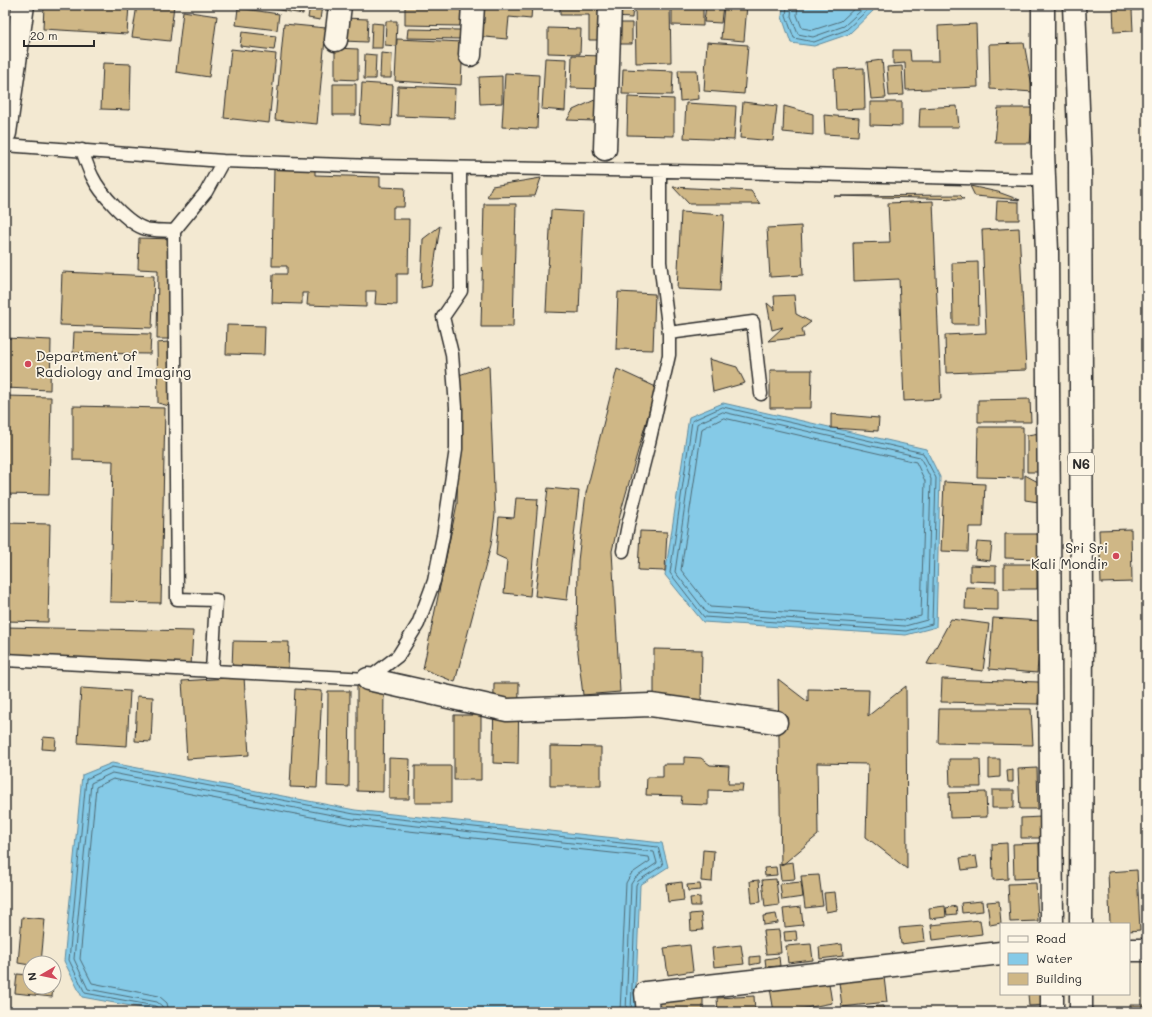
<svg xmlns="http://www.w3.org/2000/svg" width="1152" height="1017" viewBox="0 0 1152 1017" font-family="Mali,sans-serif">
	<rect width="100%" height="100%" fill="#f3e9d2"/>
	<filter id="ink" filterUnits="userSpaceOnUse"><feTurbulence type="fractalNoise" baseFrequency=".025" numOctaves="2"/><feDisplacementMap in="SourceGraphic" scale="8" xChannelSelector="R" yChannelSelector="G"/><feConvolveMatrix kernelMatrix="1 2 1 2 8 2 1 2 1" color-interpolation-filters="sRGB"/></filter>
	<g filter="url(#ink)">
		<path fill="#85cae7" stroke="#618a9c" d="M783 5H877L875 9 849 34 814 46 791 43 782 17Z
			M723 403 926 449 940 477 936 627 906 635 703 622 665 575 689 417Z
			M112 763 355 810 662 843 668 867 640 885 635 1012H164L82 997 64 961 82 775Z"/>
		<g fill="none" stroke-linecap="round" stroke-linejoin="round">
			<path stroke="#4f6b76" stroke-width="1" d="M787 5 786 16 794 38 814 42 846 30 873 5
				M792 5 791 16 798 34 813 37 844 26 867 5
				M798 5 797 15 802 28 813 30 841 21 858 5
				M723 407 923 453 936 478 932 624 906 631 704 617 670 573 692 421Z
				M723 412 920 457 931 479 927 620 905 626 707 613 675 572 697 424Z
				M724 418 916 462 925 481 921 616 905 620 710 607 681 570 702 429Z
				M158 1012V1008L155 1006 85 993 69 960 86 779 112 767 354 814 658 847 663 865 638 881 636 885 631 1012
				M163 1012 162 1006 157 1002 88 989 74 959 91 783 112 773 353 819 654 852 657 863 635 878 631 884 626 1012
				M169 1012 167 1003 159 996 92 983 80 959 96 787 113 779 353 825 649 857 650 861 631 874 626 883 620 1012"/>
		</g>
		<path fill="#cfb786" stroke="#2b2b2b" d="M44 5H129L127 34 43 29Z
			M137 5H174L170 41 132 37Z
			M249 5H304L303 14Z
			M310 5H322L320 20 308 18Z
			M405 5H463L462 26 405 25Z
			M476 5H532L531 19 509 17 507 39 474 36Z
			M560 5H606V40H589V15H560Z
			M613 5H633L632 18 613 17Z
			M635 5H670L671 62 636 63Z
			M672 5 703 6V26L672 25Z
			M706 5H723L721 23 704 22Z
			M724 5H747L744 41 721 39Z
			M1113 5H1140V10H1132L1133 31 1114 32Z
			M238 8 279 14 277 30 236 25Z
			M183 11 217 16 209 77 176 72Z
			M344 18 368 19 367 42 343 41Z
			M386 21H397L396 46 385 45Z
			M372 23 383 24 382 48H371Z
			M615 23H632V44H614Z
			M284 24 326 28 317 124 275 120Z
			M976 24 978 87 906 90 905 63 893 64V50H910L911 61H939L938 26Z
			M548 28 581 29 580 54 548 53Z
			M408 29 460 30V39L407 38Z
			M242 32 276 36 274 50 240 46Z
			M397 39 463 42 461 85 395 81Z
			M707 42 748 45 744 94 704 91Z
			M1024 43 1033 92 990 89 989 44Z
			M335 48 358 49V80L335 79Z
			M231 49 276 54 269 123 224 118Z
			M381 53 392 54 391 78H380Z
			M365 54 376 55 375 79H364Z
			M572 55 603 56 602 89 571 88Z
			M545 58 567 59 565 111 542 109Z
			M882 60 886 98 871 99 867 62Z
			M103 63 131 64 130 110 101 109Z
			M902 66 904 95 889 96 887 67Z
			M864 68 865 109 836 110 834 69Z
			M623 69 673 71 672 95 622 94Z
			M678 70H697L699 99 680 101Z
			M505 73 539 75 537 129 502 127Z
			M502 76V103L480 104 479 77Z
			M362 83 393 85 391 126 360 124Z
			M333 84H356V115H333Z
			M398 86 455 88 454 118 397 116Z
			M628 97 674 99V136L627 135Z
			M599 98 594 121 567 120 573 110Z
			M743 102 777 106 773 141 740 138Z
			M870 102H902V126L870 125Z
			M686 103 736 106 734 140 684 138Z
			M784 106 813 114V135L783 132Z
			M957 106 959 127H919L920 108Z
			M998 108H1033L1030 143H995Z
			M824 115 859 118 858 136 825 134Z
			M274 168 315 169V175L380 177V187L405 188 404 207H393V219H409L408 274H397V305L375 304 376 291H366V307L307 305 308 293H302V304L272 303 273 274H287V266H272Z
			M541 178 535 196 487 197 492 186Z
			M970 186 998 192 1020 200 975 196Z
			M673 187 751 191 760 204H689Z
			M960 195 964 199 834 196Z
			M933 201 941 399 904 401 899 279 854 281 853 243 890 242 888 203Z
			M997 201 1019 202V220H996Z
			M484 204H516L513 327H481Z
			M551 210 583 212 579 313 546 312Z
			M681 212 724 215 720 291 677 289Z
			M440 226 431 286 421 288 423 239Z
			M801 226 803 275 770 277 767 228Z
			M1019 228 1026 370 946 373 945 335 986 333 982 230Z
			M139 238 174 239 171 339H157L158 270 138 269Z
			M978 262 979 324H953L952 263Z
			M62 272 154 276 152 328 60 325Z
			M618 292 655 294 653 350 616 349Z
			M794 295 796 314 811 322 802 329 804 337 768 341 783 327 772 330 767 303 775 310 774 296Z
			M227 325 265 326 264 355 226 354Z
			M74 332 151 334 150 354 73 353Z
			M5 338 51 340 50 390 5 388Z
			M168 342 169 406 158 403 157 343Z
			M709 359 737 367 745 383 713 392Z
			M489 365 495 514 491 545 455 682 423 669 457 504 459 375Z
			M617 369 656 387 621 511 612 551 620 692 583 695 577 645 578 561 586 493Z
			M770 370H812L811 408H770Z
			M5 396 51 397 49 495 5 494Z
			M1030 399 1031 422H978V400Z
			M73 406 165 408 161 603 110 602 113 461 73 460Z
			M831 414 879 418 878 431 831 428Z
			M978 427H1023V478L977 477Z
			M1040 433 1039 472H1027V435Z
			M1025 475 1038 482 1039 502 1025 500Z
			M944 482 985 484 983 527H969L968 552 941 551Z
			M548 488 579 491 567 600 535 596Z
			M516 498 538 499 530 596 504 593 507 560 496 555 499 517 514 518Z
			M5 523 50 524 48 622 5 621Z
			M1131 529 1132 582 1101 583 1099 530Z
			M640 531 667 532 665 571 638 570Z
			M1005 534H1039V559L1005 558Z
			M977 542 992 543 990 561 975 559Z
			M1004 564H1037V589H1004Z
			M970 565 996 566V582L970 581Z
			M966 587 998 588V610L965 609Z
			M993 618 1041 621 1037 673 989 669Z
			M951 619 989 624 983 671 927 664Z
			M5 627 193 631 191 666 5 655Z
			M233 641 289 642 288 670 232 668Z
			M654 649 702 650 701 702H654Z
			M244 677 249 755 187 759 182 681Z
			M778 679 808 702V689L869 690 868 716 906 686 907 869 866 837 868 764 817 763 818 835 781 866Z
			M942 679 1039 682 1038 704 941 702Z
			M494 683H519L518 764 493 763Z
			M357 686H384L383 792 357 791Z
			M81 688 130 691 127 746 78 743Z
			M295 689 322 691 317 788 290 787Z
			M328 691H350L349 787 327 786Z
			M137 696 153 697 151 742 135 741Z
			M939 709H1031L1033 745 938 743Z
			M454 715H481V780H454Z
			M43 737 56 738 55 750 42 749Z
			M550 746 601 747V786H550Z
			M684 757 701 758 710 765 729 766 728 784H743L742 791 708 790V805L681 804 682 796 646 795 647 777H663V764H684Z
			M389 758 410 759 409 799H389Z
			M949 759H980L981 787H950Z
			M989 759H1000V777L989 778Z
			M415 766H451V803H415Z
			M1037 768 1038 809H1020L1018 769Z
			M1013 770V782H1008L1007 771Z
			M992 790H1014V808H992Z
			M986 792 987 817 950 818 949 793Z
			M1041 817 1042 838H1021V818Z
			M1007 843 1008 879 993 880 992 844Z
			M1039 843 1040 878 1014 879 1013 844Z
			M703 850 714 851 712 882 701 881Z
			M976 856 978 868 962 870 960 858Z
			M793 862 795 879 781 880 779 864Z
			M776 867 777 875 765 876 764 868Z
			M1137 870 1140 930 1129 931V924H1110L1108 872Z
			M819 875 823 906 805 908 801 876Z
			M776 879 779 905 765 907 762 880Z
			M759 880 761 902 752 903 750 881Z
			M682 882 684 900 668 902 666 884Z
			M801 882 803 897 782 900 780 884Z
			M1036 883 1038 921 1010 922 1008 884Z
			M700 884 701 890 688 891 687 885Z
			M835 892 837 910 826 912 824 893Z
			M700 897V906H691L690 898Z
			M982 901 983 911 962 913 961 903Z
			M999 901 1001 923 990 925 987 902Z
			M945 906 946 917 930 919 929 908Z
			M956 906 957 914 947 915 946 908Z
			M801 907 803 925 785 927 783 909Z
			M701 913 703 930 691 931 690 914Z
			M776 914 778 923 764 925 763 916Z
			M22 917 45 919 41 963H30V965L18 963Z
			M980 920 982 934 933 940 931 925Z
			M923 926 925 941 901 944 899 928Z
			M779 930 781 953 766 954 763 931Z
			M796 931 797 940 785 941 784 932Z
			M811 944 813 960 788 963 786 946Z
			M842 944 843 956 820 959 819 947Z
			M690 945 693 971 668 975 664 948Z
			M741 945 744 964 714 967 712 948Z
			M760 956V963L750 965V957Z
			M779 957 780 966 766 967 765 959Z
			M883 969 887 1002 842 1007 838 974Z
			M17 974 30 975V987H53L52 997 15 993Z
			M828 977 832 1003 785 1012H774L770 988Z
			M703 991V1012H661L660 993Z
			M1028 994H1047V1005L1029 1006Z
			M754 996 755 1012H718L717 998Z
			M1130 1005H1147V1012H1131Z
			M883 1006 884 1012H867L866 1007Z"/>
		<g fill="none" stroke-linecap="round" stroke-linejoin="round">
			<defs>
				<path id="service" d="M5 145 223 161 374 166 727 172 1045 180
					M82 150C85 159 88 168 92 176 100 193 128 224 146 229 155 231 165 230 174 231L206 192 223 161
					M174 231 177 599 216 600 212 671
					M669 333 753 322 761 394
					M623 551 628 525 649 443 669 355V333L660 262V171
					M5 660 368 679 398 656 418 624 434 581 443 536 456 449V407L452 354 443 317 461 291 460 168"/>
				<path id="minor" d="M336 40 340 5
					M470 55 473 5
					M605 149 610 5
					M368 679 507 710 651 705 776 722
					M1129 950H1147
					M648 1012 646 993 1001 953"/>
				<path id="secondary" d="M5 133 23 5"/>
				<path id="trunk" d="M1043 5V153L1047 251 1052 924
					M1074 5 1080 159 1082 608 1081 924
					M1052 994V1012
					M1081 1012V994"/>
			</defs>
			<use href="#service" stroke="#2b2b2b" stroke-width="15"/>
			<use href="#minor" stroke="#2b2b2b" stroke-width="25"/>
			<use href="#secondary" stroke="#2b2b2b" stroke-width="25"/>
			<use href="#trunk" stroke="#2b2b2b" stroke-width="25"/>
			<use href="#service" stroke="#fcf5e5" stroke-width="12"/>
			<use href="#minor" stroke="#fcf5e5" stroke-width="22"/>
			<use href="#secondary" stroke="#fcf5e5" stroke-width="22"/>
			<use href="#trunk" stroke="#fcf5e5" stroke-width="22"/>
		</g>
	</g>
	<g fill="#d1495b" stroke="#fcf5e5" stroke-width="1.5">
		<circle cx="28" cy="364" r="4"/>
		<circle cx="1116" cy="556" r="4"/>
	</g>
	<g text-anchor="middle" stroke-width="3.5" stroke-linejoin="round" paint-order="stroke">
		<rect fill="#fcf5e5" stroke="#6a6863" stroke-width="1" x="1068" y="453" width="26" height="22" rx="3"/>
		<g font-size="13" font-weight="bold" fill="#2b2b2b">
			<text x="1081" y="469">N6</text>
		</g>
		<g font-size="14" fill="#2b2b2b" stroke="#fcf5e5" text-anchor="start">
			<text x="36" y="361">Department of<tspan x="36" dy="16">Radiology and Imaging</tspan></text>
			<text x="1108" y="553" text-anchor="end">Sri Sri<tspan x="1108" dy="16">Kali Mondir</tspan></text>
		</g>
	</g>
	<rect width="1152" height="1017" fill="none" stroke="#fcf5e5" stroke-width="20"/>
	<rect x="10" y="10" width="1132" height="997" fill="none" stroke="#2b2b2b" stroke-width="1.5" filter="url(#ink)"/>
	<rect x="1000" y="923" width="130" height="72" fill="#fcf5e5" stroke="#a8a49b"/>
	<rect x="1008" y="936" width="20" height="6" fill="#fcf5e5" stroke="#a8a49b"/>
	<text x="1036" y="943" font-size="12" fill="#2b2b2b">Road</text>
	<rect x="1008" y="953" width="20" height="12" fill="#85cae7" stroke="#a8a49b"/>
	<text x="1036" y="963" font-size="12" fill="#2b2b2b">Water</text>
	<rect x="1008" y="973" width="20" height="12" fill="#cfb786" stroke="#a8a49b"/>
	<text x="1036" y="983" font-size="12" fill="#2b2b2b">Building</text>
	<g transform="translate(42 975) rotate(261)"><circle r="19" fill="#fcf5e5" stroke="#a8a49b"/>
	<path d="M0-3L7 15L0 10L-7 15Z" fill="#d1495b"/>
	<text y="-6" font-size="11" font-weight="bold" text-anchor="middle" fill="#2b2b2b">N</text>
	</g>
	<path d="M24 40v6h70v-6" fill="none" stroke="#2b2b2b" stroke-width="2"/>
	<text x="30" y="40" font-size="12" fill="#2b2b2b" stroke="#fcf5e5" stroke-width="3" paint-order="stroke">20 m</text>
</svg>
